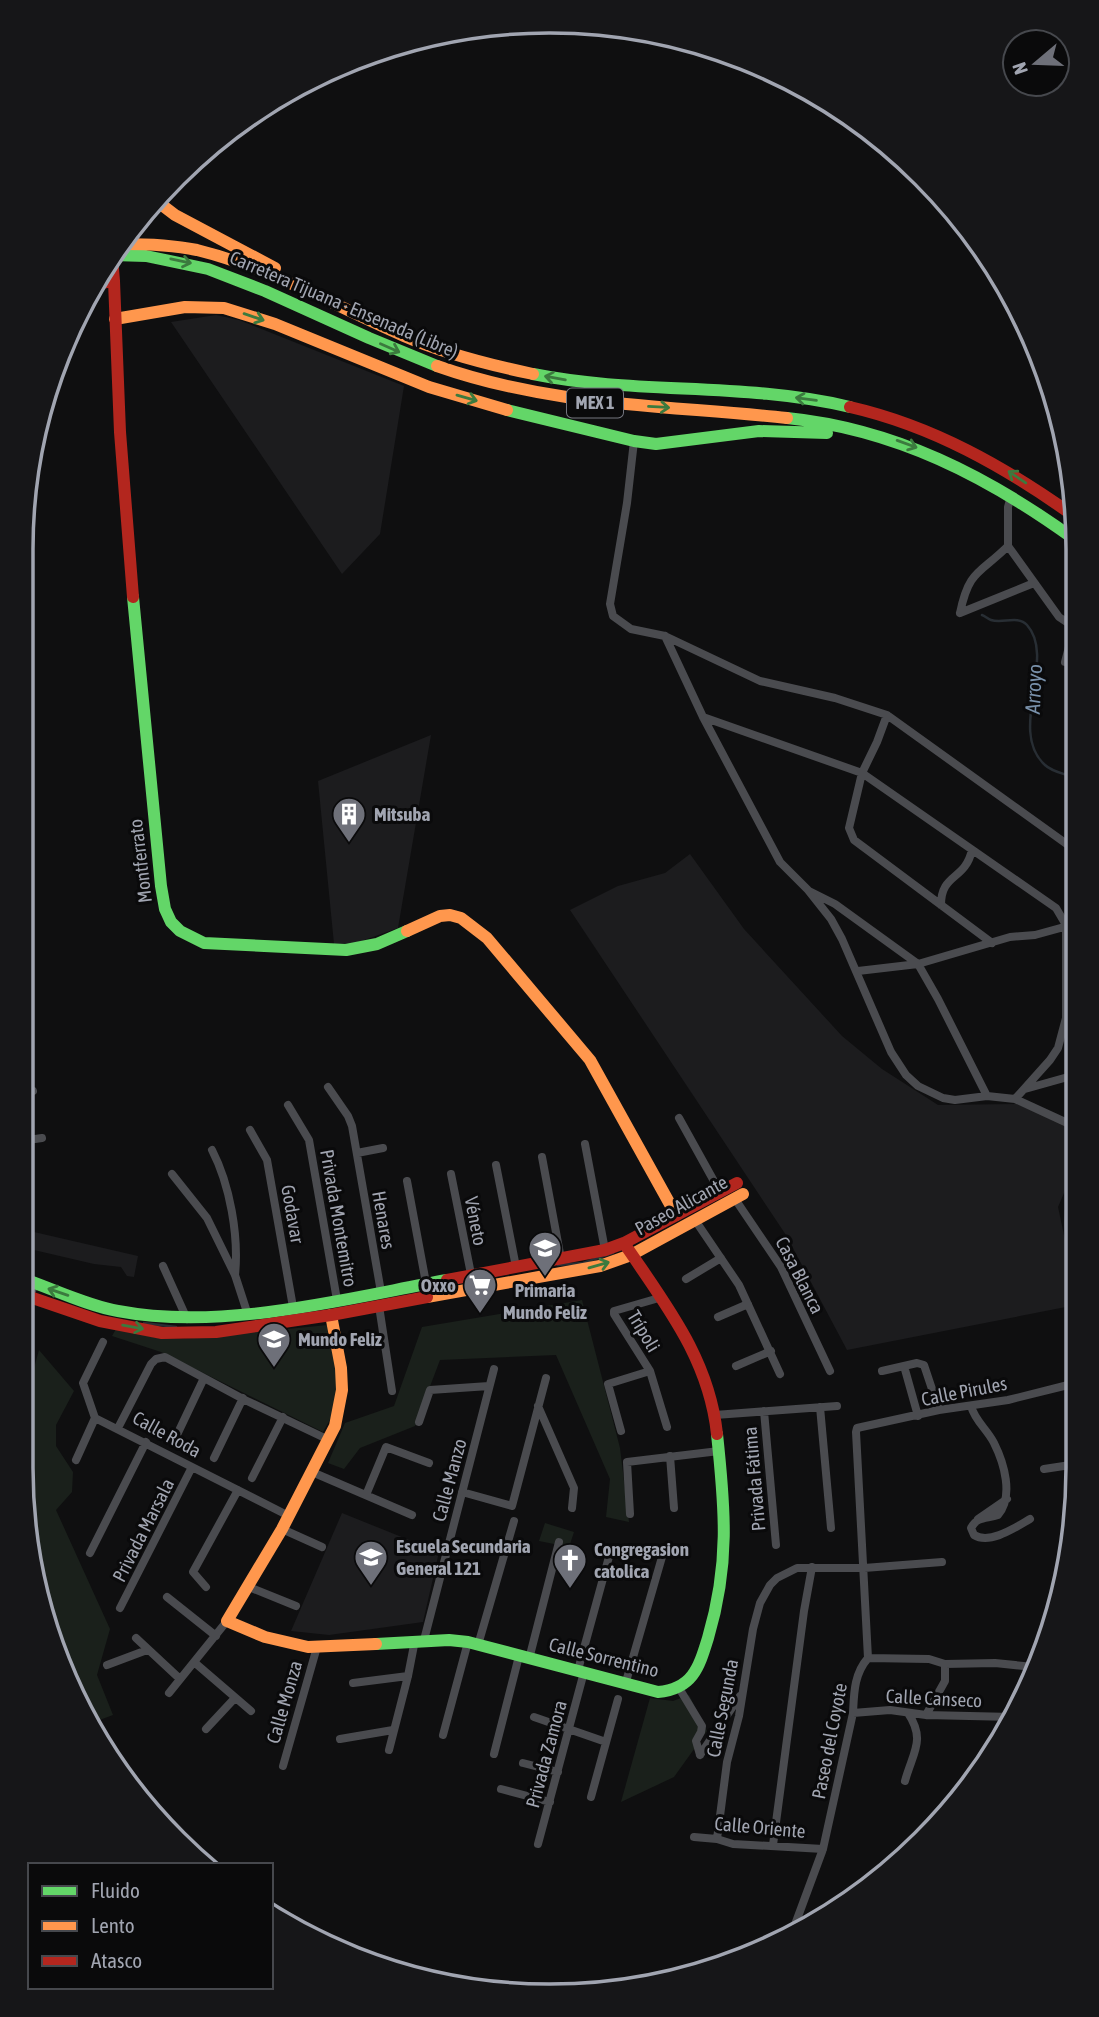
<svg xmlns="http://www.w3.org/2000/svg" width="1099" height="2017" viewBox="0 0 1099 2017" font-family="'Asap Condensed',sans-serif">
	<rect width="100%" height="100%" fill="#0f0f10"/>
	<path fill="#1c1c1e" d="M216 315 239 320 404 386 380 534 342 574 171 322Z
		M431 735 398 928 356 943 334 944 318 781Z
		M690 854 744 929 842 1036 882 1069 938 1105 1017 1104 1076 1129V1165L1058 1207 1076 1291V1305L847 1350 786 1235 570 910 618 886 665 873Z
		M21 1229 138 1256 134 1277 127 1276 121 1267 94 1264 21 1247Z
		M342 1513 439 1552 423 1622 329 1635 291 1631Z"/>
	<path fill="#1a201b" d="M582 1300 620 1448 629 1522 606 1517 610 1479 556 1355 440 1360 415 1426 360 1448 344 1469 328 1463 345 1423 394 1406 422 1327Z
		M328 1325C332 1351 343 1386 334 1411 331 1418 327 1425 323 1432L161 1352 112 1336 116 1329 157 1338 183 1339Z
		M39 1350 74 1391 56 1425V1446L73 1472 72 1492 56 1510 110 1629 97 1675 113 1715 94 1722 49 1638 21 1468V1415Z
		M545 1523 574 1532 569 1547 539 1541Z
		M689 1695 707 1731 674 1777 621 1802 650 1698 673 1701Z"/>
	<g fill="none" stroke-linecap="round" stroke-linejoin="round">
		<path stroke="#282e34" stroke-width="2.5" d="M982 615C985 616 988 619 991 620 1002 624 1018 615 1027 625 1057 658 1007 731 1045 765 1052 772 1066 774 1075 778
			M558 1265 583 1263 613 1253
			M287 1316 314 1310
			M144 1323 176 1327"/>
		<path stroke="#4a4b4f" stroke-width="8" d="M634 441 627 503 610 604 613 616 631 629 665 636 760 681 835 698 887 715 1075 850
			M1008 546 1059 617 1074 627
			M960 613C969 569 980 574 1008 546V507L1011 496
			M960 613 1034 583
			M665 636 703 717 780 862 808 890 831 919 842 939 891 1052 906 1075 918 1086 943 1098 955 1100 987 1096 1015 1099 1076 1127
			M1065 662 1074 628
			M887 715 877 742 862 773 849 828 854 840 992 943
			M703 717 862 773 1056 908 1066 925V1018L1058 1048 1050 1060 1015 1099
			M809 891 835 904 918 964 938 999 987 1096
			M941 905C941 873 965 881 972 850
			M858 971 918 964 1010 937 1035 935 1075 924
			M1069 1000 1075 1017
			M328 1087 348 1116 352 1126 381 1292
			M1025 1089 1075 1075
			M21 1093 33 1091
			M288 1105 309 1140 337 1300
			M679 1118 720 1192
			M250 1130 267 1160 293 1307
			M21 1141 42 1138
			M585 1144 605 1250
			M212 1150C230 1185 239 1236 235 1275
			M357 1153 383 1148
			M542 1157 561 1259
			M496 1165 516 1267
			M172 1174 207 1218 235 1275 248 1315
			M451 1174 471 1274
			M407 1181 426 1283
			M1076 1182C1064 1208 1068 1244 1076 1270
			M735 1199 781 1267 830 1371
			M695 1220 739 1285 780 1374
			M163 1266 187 1319
			M686 1279 721 1258
			M659 1298 614 1311V1314L650 1371 667 1427
			M379 1306 392 1391
			M21 1315 35 1284
			M718 1317 748 1304
			M736 1366 771 1351
			M904 1366 918 1416
			M882 1371 917 1363 924 1365 939 1410
			M538 1406 574 1488 572 1508
			M971 1406C975 1421 987 1429 994 1443 1004 1463 1014 1496 998 1515 987 1519 977 1516 971 1528L974 1535C990 1545 1016 1527 1030 1519
			M820 1407 831 1528
			M764 1411 776 1545
			M715 1415 837 1406
			M95 1418 289 1516
			M419 1422 430 1390 489 1386
			M118 1428 151 1364 156 1359 165 1357 245 1400 329 1440
			M621 1431 608 1384 650 1371
			M175 1439 204 1378
			M670 1456 674 1508
			M214 1458 243 1398
			M76 1460 95 1418 83 1383 103 1342
			M1044 1469 1077 1464
			M312 1472 412 1515
			M252 1478 283 1417
			M462 1492 512 1506 546 1378
			M366 1495 386 1447 429 1463
			M630 1514 627 1462 719 1451
			M978 1519 1007 1499
			M282 1529 322 1547
			M90 1553 146 1442
			M206 1587 193 1572 238 1490
			M249 1587 296 1606
			M167 1597 216 1636
			M120 1608 192 1467
			M136 1638 180 1679
			M424 1640 494 1369
			M478 1645 514 1521
			M868 1658 929 1659 945 1664 995 1663 1034 1667
			M529 1659 559 1542
			M194 1662 251 1711
			M107 1665 147 1650
			M578 1670 610 1553
			M353 1683 408 1676
			M625 1685 662 1557
			M679 1688 702 1726 701 1732 696 1741 700 1755
			M169 1693 227 1621
			M853 1713 890 1710 926 1715 1013 1717
			M926 1715 945 1681V1664
			M534 1717 606 1742
			M206 1729 234 1699
			M443 1735 468 1642
			M340 1739 393 1730
			M389 1750 408 1676 415 1640
			M494 1754 519 1656
			M700 1755 740 1696
			M523 1763 558 1772
			M283 1766 317 1647
			M905 1781C913 1752 926 1740 908 1713
			M501 1789 550 1802
			M591 1797 618 1699
			M694 1837 717 1839 733 1844 823 1849
			M717 1839 727 1762 739 1716 753 1629 760 1603 770 1585 777 1578 797 1568H864L942 1562
			M538 1844 584 1672
			M773 1845 804 1611 812 1567
			M793 1930 823 1849 853 1713C854 1693 854 1674 868 1658L856 1432 857 1428 939 1410 1008 1400 1076 1383"/>
		<path stroke="#63d668" stroke-width="12" d="M113 255 146 256 208 269 265 291 369 338 437 366
			M533 374C637 395 746 382 850 407
			M507 410 634 441 656 444 759 431 827 433
			M787 418C895 429 987 476 1074 539
			M133 597 161 886 165 909 171 922 180 931 204 943 346 950 377 944 407 931
			M21 1278C51 1288 88 1306 118 1311 223 1331 343 1299 447 1280
			M376 1644 449 1640 468 1642 658 1692C693 1689 699 1667 708 1638 730 1564 725 1509 717 1434"/>
		<path stroke="#ff974d" stroke-width="12" d="M154 199 175 215 275 268
			M122 244C147 244 172 245 197 250 270 268 335 306 404 336 445 354 490 365 533 374
			M115 319 185 307 224 308 275 324 429 387 507 410
			M437 366C553 407 667 405 787 418
			M407 931 440 916 450 915 461 918 487 938 590 1060 676 1215
			M427 1297 600 1266 631 1255 743 1194
			M331 1315 341 1368 342 1390 335 1426 282 1529 227 1621 265 1637 308 1647 376 1644"/>
		<path stroke="#b3261e" stroke-width="12" d="M112 257 114 281
			M93 284 114 281 120 432 133 597
			M850 407C933 426 1005 467 1074 516
			M624 1243C665 1304 709 1358 717 1434
			M447 1280 605 1250 624 1243 737 1183
			M21 1294 100 1321 162 1333 216 1332 331 1315 427 1297"/>
	</g>
	<defs><path id="oneway-shaft" d="M-6 0H5M1.5-3L5.5 0L1.5 3" fill="none" stroke-width="1.6" stroke-linecap="round" stroke-linejoin="round" transform="scale(1.75)"/></defs>
	<g stroke="#3b7a3e">
		<use href="#oneway-shaft" transform="translate(181 261) rotate(12)"/>
		<use href="#oneway-shaft" transform="translate(254 317) rotate(19)"/>
		<use href="#oneway-shaft" transform="translate(390 348) rotate(24)"/>
		<use href="#oneway-shaft" transform="translate(555 378) rotate(-170)"/>
		<use href="#oneway-shaft" transform="translate(467 398) rotate(16)"/>
		<use href="#oneway-shaft" transform="translate(806 399) rotate(-173)"/>
		<use href="#oneway-shaft" transform="translate(659 407) rotate(3)"/>
		<use href="#oneway-shaft" transform="translate(907 444) rotate(20)"/>
		<use href="#oneway-shaft" transform="translate(1017 477) rotate(-146)"/>
		<use href="#oneway-shaft" transform="translate(599 1265) rotate(-16)"/>
		<use href="#oneway-shaft" transform="translate(58 1292) rotate(-161)"/>
		<use href="#oneway-shaft" transform="translate(133 1327) rotate(10)"/>
	</g>
	<defs>
		<symbol id="building-pin" viewBox="-11 -11 22 30"><path d="M0 17L-7.5 6A9.5 9.5 0 1 1 7.5 6Z" fill="#6e7079" stroke="#0a0a0b"/><path d="M-4-6H4V6H1V3H-1V6H-4ZM-2.5-4.3h1.7v1.8h-1.7ZM.8-4.3h1.7v1.8H.8ZM-2.5-1h1.7V.8h-1.7ZM.8-1h1.7V.8H.8Z" fill="#fff"/></symbol>
		<symbol id="school-pin" viewBox="-11 -11 22 30"><path d="M0 17L-7.5 6A9.5 9.5 0 1 1 7.5 6Z" fill="#6e7079" stroke="#0a0a0b"/><path d="M0-5L7-2L0 1L-7-2ZM-4 1L0 2.5L4 1V4Q0 6-4 4Z" fill="#fff"/></symbol>
		<symbol id="supermarket-pin" viewBox="-11 -11 22 30"><path d="M0 17L-7.5 6A9.5 9.5 0 1 1 7.5 6Z" fill="#6e7079" stroke="#0a0a0b"/><path d="M-6-5.5h2.5l.6 2H6L4.5 2H-2.5L-4.4-4H-6ZM-1.5 3.2a1.3 1.3 0 1 0 .1 0ZM3 3.2a1.3 1.3 0 1 0 .1 0Z" fill="#fff"/></symbol>
		<symbol id="church-pin" viewBox="-11 -11 22 30"><path d="M0 17L-7.5 6A9.5 9.5 0 1 1 7.5 6Z" fill="#6e7079" stroke="#0a0a0b"/><path d="M-1.2-6h2.4v3.5h3.3v2.4h-3.3V6h-2.4V-.1h-3.3v-2.4h3.3Z" fill="#fff"/></symbol>
	</defs>
	<g fill-rule="evenodd">
		<use href="#building-pin" x="330" y="795" width="38" height="52"/>
		<use href="#school-pin" x="526" y="1229" width="38" height="52"/>
		<use href="#supermarket-pin" x="461" y="1266" width="38" height="52"/>
		<use href="#school-pin" x="255" y="1320" width="38" height="52"/>
		<use href="#school-pin" x="352" y="1538" width="38" height="52"/>
		<use href="#church-pin" x="551" y="1541" width="38" height="52"/>
	</g>
	<g text-anchor="middle" stroke-width="6" stroke-linejoin="round" paint-order="stroke">
		<rect fill="#0a0a0b" stroke="#74767f" stroke-width="2" x="567" y="388.5" width="56" height="29" rx="5"/>
		<g font-size="18" font-weight="bold" fill="#a1a5b1">
			<text x="595" y="409">MEX 1</text>
		</g>
		<g font-size="19" fill="#a1a5b1" stroke="#0a0a0b">
			<text transform="translate(344 304) rotate(23)" y="7">Carretera Tijuana - Ensenada (Libre)</text>
			<text transform="translate(140 861) rotate(-97)" y="7">Montferrato</text>
			<text transform="translate(681 1205) rotate(-29)" y="7">Paseo Alicante</text>
			<text transform="translate(293 1214) rotate(80)" y="7">Godavar</text>
			<text transform="translate(339 1218) rotate(80)" y="7">Privada Montemitro</text>
			<text transform="translate(384 1220) rotate(80)" y="7">Henares</text>
			<text transform="translate(476 1221) rotate(79)" y="7">Véneto</text>
			<text transform="translate(800 1275) rotate(63)" y="7">Casa Blanca</text>
			<text transform="translate(644 1331) rotate(59)" y="7">Trípoli</text>
			<text transform="translate(964 1391) rotate(-11)" y="7">Calle Pirules</text>
			<text transform="translate(167 1434) rotate(29)" y="7">Calle Roda</text>
			<text transform="translate(754 1479) rotate(-95)" y="7">Privada Fátima</text>
			<text transform="translate(449 1480) rotate(-75)" y="7">Calle Manzo</text>
			<text transform="translate(143 1530) rotate(-63)" y="7">Privada Marsala</text>
			<text transform="translate(604 1657) rotate(14)" y="7">Calle Sorrentino</text>
			<text transform="translate(934 1698) rotate(3)" y="7">Calle Canseco</text>
			<text transform="translate(284 1702) rotate(-74)" y="7">Calle Monza</text>
			<text transform="translate(722 1708) rotate(-79)" y="7">Calle Segunda</text>
			<text transform="translate(829 1741) rotate(-79)" y="7">Paseo del Coyote</text>
			<text transform="translate(546 1754) rotate(-75)" y="7">Privada Zamora</text>
			<text transform="translate(760 1827) rotate(5)" y="7">Calle Oriente</text>
		</g>
		<g font-size="19" font-weight="bold" fill="#a1a5b1" stroke="#0a0a0b" text-anchor="start">
			<text x="374" y="821">Mitsuba</text>
			<text x="456" y="1292" text-anchor="end">Oxxo</text>
			<text x="545" y="1297" text-anchor="middle">Primaria<tspan x="545" dy="22">Mundo Feliz</tspan></text>
			<text x="298" y="1346">Mundo Feliz</text>
			<text x="396" y="1553">Escuela Secundaria<tspan x="396" dy="22">General 121</tspan></text>
			<text x="594" y="1556">Congregasion<tspan x="594" dy="22">catolica</tspan></text>
		</g>
		<g font-size="21" font-style="italic" fill="#7991ab" stroke="#0a0a0b">
			<text transform="translate(1034 689) rotate(-87)" y="7">Arroyo</text>
		</g>
	</g>
	<path d="M0 0H1099V2017H0ZM549 33H550A516 516 0 0 1 1066 549V1468A516 516 0 0 1 550 1984H549A516 516 0 0 1 33 1468V549A516 516 0 0 1 549 33Z" fill="#161618" fill-rule="evenodd"/>
	<path fill="none" stroke="#a1a5b1" stroke-width="3.5" d="M549 33H550A516 516 0 0 1 1066 549V1468A516 516 0 0 1 550 1984H549A516 516 0 0 1 33 1468V549A516 516 0 0 1 549 33Z"/>
	<rect x="28" y="1863" width="245" height="126" fill="#0a0a0b" stroke="#46484d" stroke-width="2"/>
	<rect x="42" y="1886" width="35" height="10" fill="#63d668" stroke="#46484d" stroke-width="2"/>
	<text x="91" y="1898" font-size="21" fill="#a1a5b1">Fluido</text>
	<rect x="42" y="1921" width="35" height="10" fill="#ff974d" stroke="#46484d" stroke-width="2"/>
	<text x="91" y="1933" font-size="21" fill="#a1a5b1">Lento</text>
	<rect x="42" y="1956" width="35" height="10" fill="#b3261e" stroke="#46484d" stroke-width="2"/>
	<text x="91" y="1968" font-size="21" fill="#a1a5b1">Atasco</text>
	<g transform="translate(1036 63) rotate(251)"><circle r="33" fill="#0a0a0b" stroke="#46484d" stroke-width="2"/>
	<path d="M0-5L12 26L0 18L-12 26Z" fill="#6e7079"/>
	<text y="-10" font-size="19" font-weight="bold" text-anchor="middle" fill="#a1a5b1">N</text>
	</g>
</svg>
